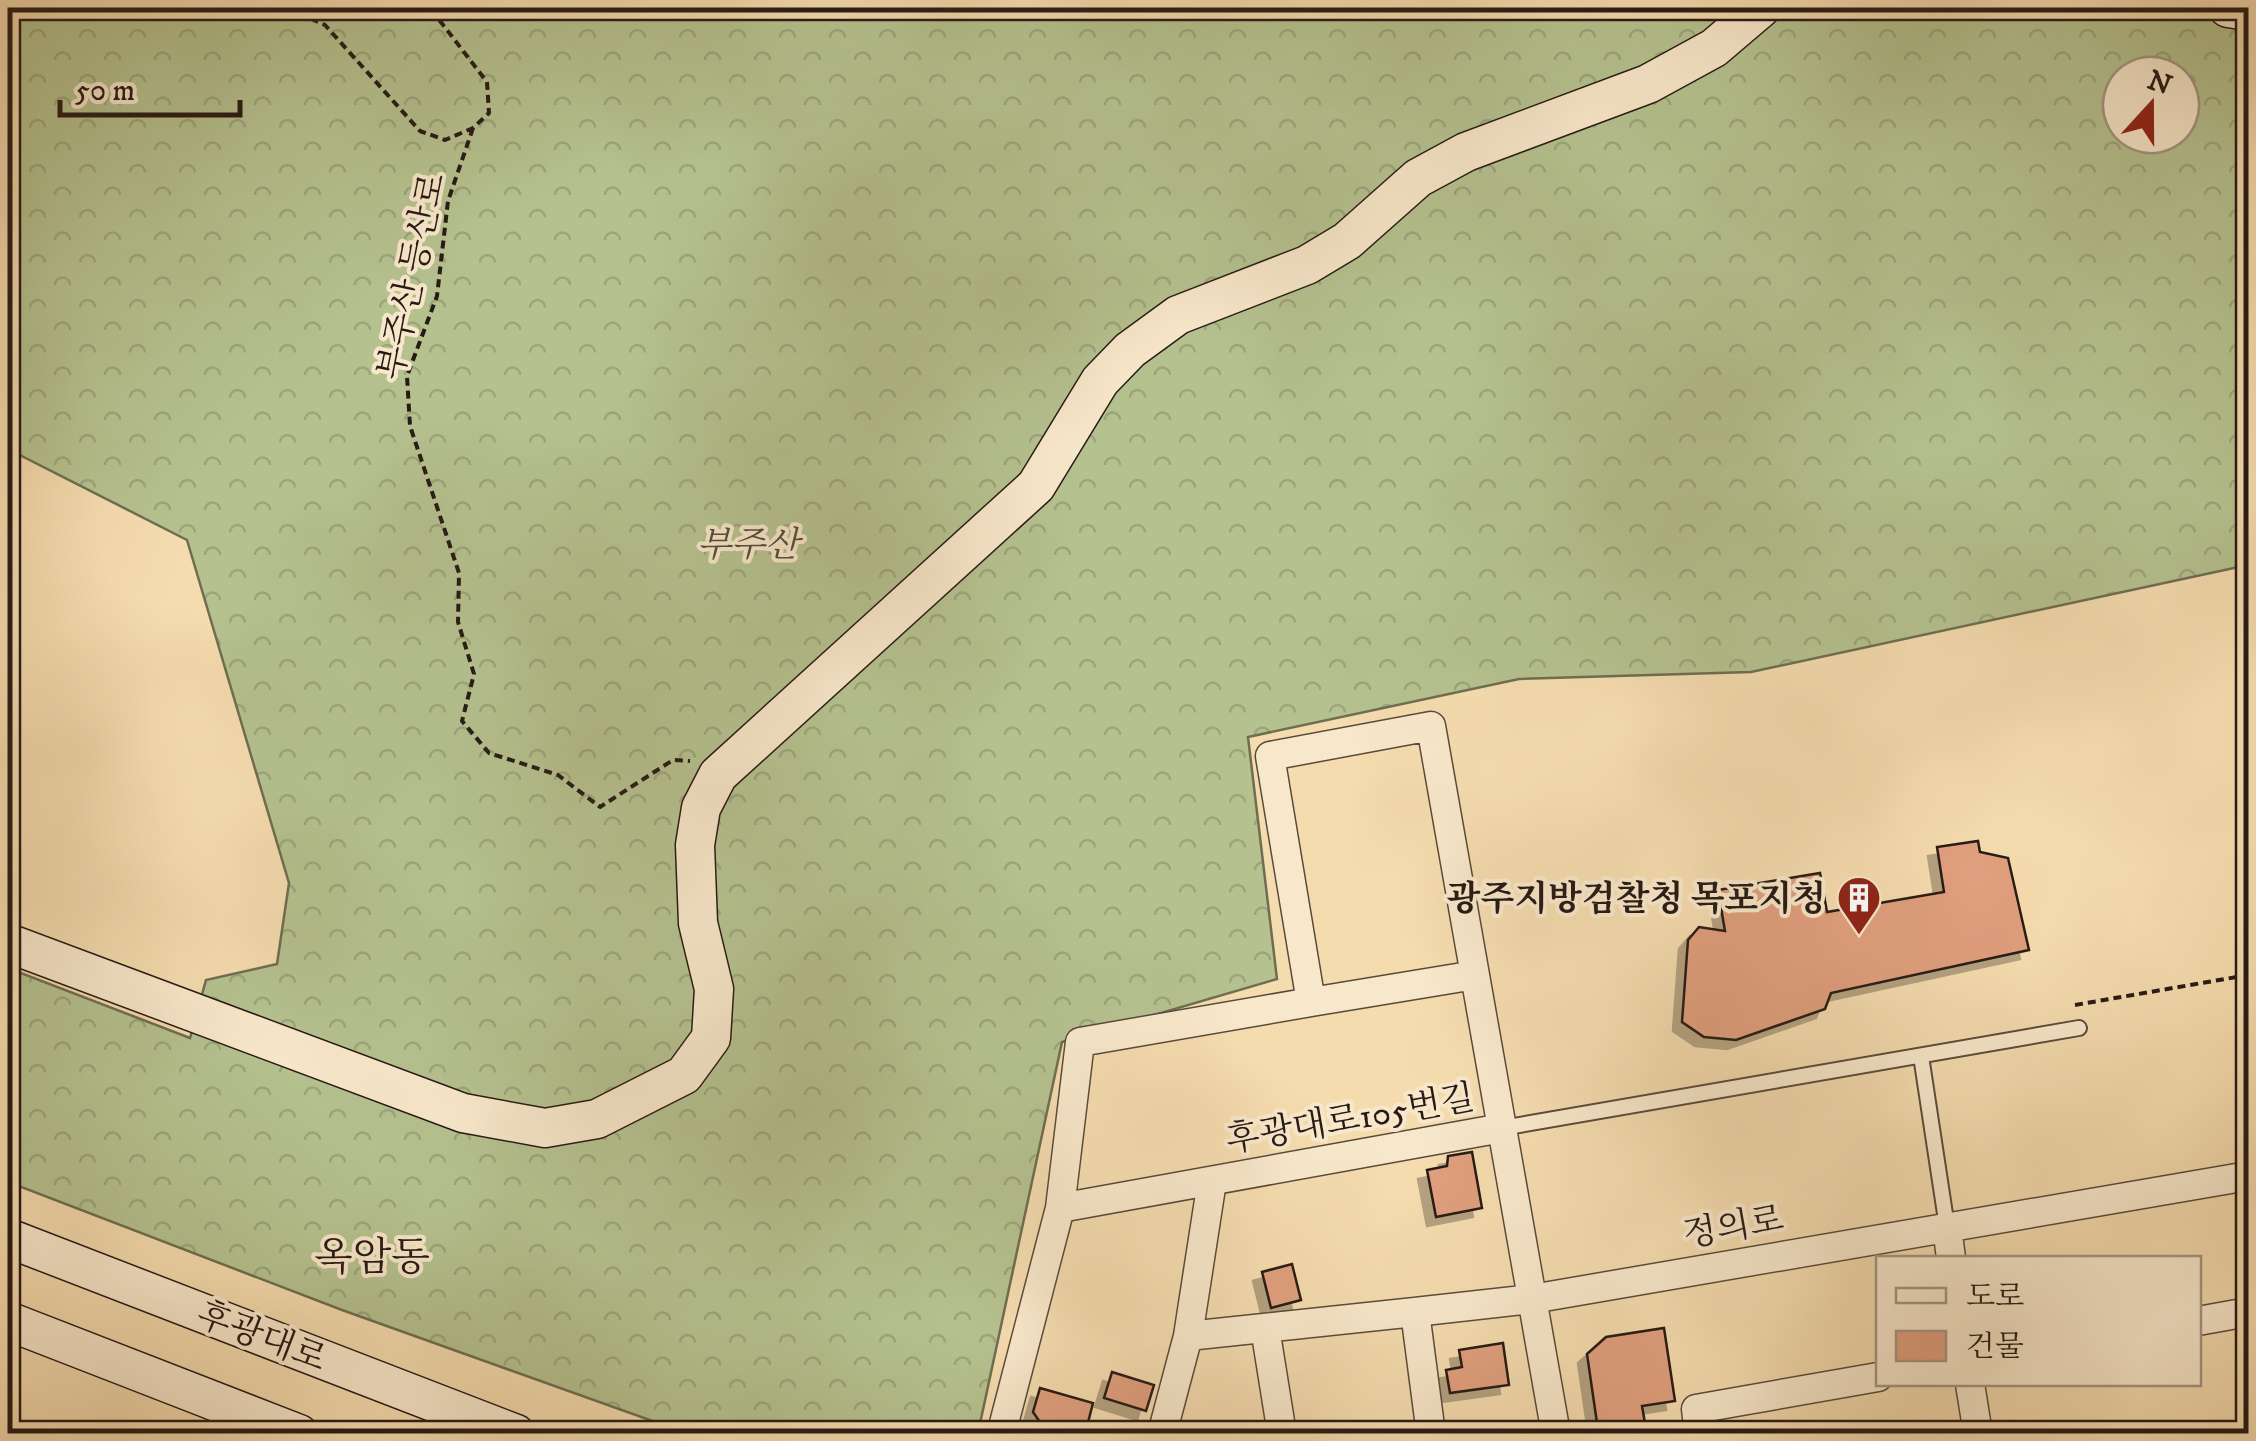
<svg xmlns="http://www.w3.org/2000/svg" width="2256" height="1441" viewBox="0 0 2256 1441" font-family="'IM FELL DW Pica','Noto Serif KR',serif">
	<defs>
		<pattern id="forest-crowns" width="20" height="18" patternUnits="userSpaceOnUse" patternTransform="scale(2.5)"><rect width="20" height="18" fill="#b5c290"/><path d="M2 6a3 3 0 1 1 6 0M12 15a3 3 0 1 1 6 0" fill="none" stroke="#9ca67b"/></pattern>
		<filter id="shadow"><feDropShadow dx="-9" dy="9" stdDeviation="0" flood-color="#0004"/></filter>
	</defs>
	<rect width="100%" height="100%" fill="#f5dcaf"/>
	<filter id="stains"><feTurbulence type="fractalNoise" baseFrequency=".002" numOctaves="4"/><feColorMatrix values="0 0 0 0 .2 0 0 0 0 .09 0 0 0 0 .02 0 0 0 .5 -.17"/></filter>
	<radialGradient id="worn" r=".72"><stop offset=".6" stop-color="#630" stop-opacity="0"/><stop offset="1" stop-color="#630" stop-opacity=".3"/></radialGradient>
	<path fill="url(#forest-crowns)" stroke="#6e6e52" stroke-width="2.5" fill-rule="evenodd" d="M8 8H503L512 10 591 8H2248V565L1751 672 1519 679 1248 737 1277 979 1062 1042 978 1433H686L342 1310 8 1182V968L190 1038 206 980 277 964 289 883 187 540 8 449ZM2121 75H2181V135H2121Z"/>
	<path fill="#e09f7e" stroke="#271a15" stroke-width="2.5" filter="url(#shadow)" d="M1978 841 1980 852 2008 858 2029 950 1831 993 1825 1009 1736 1040 1704 1037 1682 1022 1688 940 1699 927 1725 931 1718 890 1820 873 1827 912 1944 892 1937 847Z
		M1472 1152 1482 1208 1436 1217 1427 1170 1447 1166 1448 1156Z
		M1292 1264 1301 1300 1271 1308 1262 1272Z
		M1664 1328 1675 1401 1642 1406 1645 1423 1598 1430 1587 1354 1606 1337Z
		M1503 1343 1509 1385 1450 1393 1446 1370 1462 1367 1459 1350Z
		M1112 1372 1154 1385 1146 1411 1104 1398Z
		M1040 1388 1093 1403 1085 1434H1071L1042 1425 1033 1412Z"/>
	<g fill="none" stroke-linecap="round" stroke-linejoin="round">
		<defs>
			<path id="lane" d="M1921 1056 1947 1227
				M1502 1128 2079 1028"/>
			<path id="street" d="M1311 1002 1475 975
				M1060 1208 1502 1128
				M1947 1227 1951 1258
				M2198 1321 2248 1312
				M1265 1328 1282 1434
				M1188 1336 1415 1312
				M1970 1384 1978 1434
				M8 1430 15 1434
				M1011 1434 1002 1431 1060 1208 1080 1042 1311 1002 1270 756 1431 726 1556 1434
				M1162 1434 1188 1336 1212 1181
				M1431 1434 1415 1312 1532 1299 2248 1176
				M1699 1434 1696 1409 1878 1377"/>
			<path id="secondary" d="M2228 8 2248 11
				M8 943 463 1113 545 1128 597 1119 684 1075 711 1038 714 989 698 923 695 845 701 808 718 775 1036 486 1100 381 1130 350 1178 315 1307 265 1347 241 1418 178 1466 152 1648 84 1714 48 1761 8
				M8 1238 516 1434
				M8 1321 299 1434"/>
		</defs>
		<use href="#lane" stroke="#5a4a3c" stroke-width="18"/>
		<use href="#street" stroke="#5a4a3c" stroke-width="31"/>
		<use href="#secondary" stroke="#271a15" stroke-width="41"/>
		<path stroke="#271a15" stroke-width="4" stroke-dasharray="8 5" stroke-linecap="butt" d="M287 8 325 25 420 131 445 140 473 128 489 113 487 82 430 8
			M473 128 448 201 437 296 407 376 410 426 459 573 458 622 474 674 462 721 489 753 558 775 600 807 673 760 690 761
			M2075 1005 2248 975"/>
		<use href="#lane" stroke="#f8e8cb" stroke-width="14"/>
		<use href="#street" stroke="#f8e8cb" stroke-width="28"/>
		<use href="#secondary" stroke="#f8e8cb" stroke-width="38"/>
	</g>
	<defs>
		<symbol id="building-pin" viewBox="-11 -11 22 30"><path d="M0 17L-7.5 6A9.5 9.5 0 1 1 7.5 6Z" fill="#8f2418" stroke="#f8e8cb"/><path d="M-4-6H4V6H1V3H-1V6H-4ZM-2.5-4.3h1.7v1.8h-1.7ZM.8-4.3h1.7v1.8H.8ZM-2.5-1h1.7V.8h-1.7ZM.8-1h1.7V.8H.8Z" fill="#fff"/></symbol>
	</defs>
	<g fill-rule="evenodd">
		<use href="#building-pin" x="1834" y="873" width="50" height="68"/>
	</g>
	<g text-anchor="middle" stroke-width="8" stroke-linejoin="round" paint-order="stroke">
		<g font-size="35" fill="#271a15" stroke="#f8e8cb">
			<text transform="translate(411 276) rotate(-78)" y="12">부주산 등산로</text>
			<text transform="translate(1350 1118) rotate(-10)" y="12">후광대로105번길</text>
			<text transform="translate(1733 1226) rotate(-10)" y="12">정의로</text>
			<text transform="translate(262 1336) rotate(21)" y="12">후광대로</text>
		</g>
		<g font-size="35" font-style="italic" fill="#524c3a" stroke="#f8e8cb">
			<text x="748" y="556">부주산</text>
		</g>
		<g font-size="35" font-weight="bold" fill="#271a15" stroke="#f8e8cb" text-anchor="end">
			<text x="1826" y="910">광주지방검찰청 목포지청</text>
		</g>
		<g font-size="40" fill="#271a15" stroke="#f8e8cb">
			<text x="372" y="1270">옥암동</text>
		</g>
	</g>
	<rect width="2256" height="1441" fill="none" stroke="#f5dcaf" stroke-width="40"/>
	<rect x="10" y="10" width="2236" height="1421" fill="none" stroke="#271a15" stroke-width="5"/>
	<rect x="20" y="20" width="2216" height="1401" fill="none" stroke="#271a15" stroke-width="2.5"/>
	<rect x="1876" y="1256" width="325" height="130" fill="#f8e8cb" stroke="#a49682" stroke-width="2.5"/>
	<rect x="1896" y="1288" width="50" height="15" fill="#f8e8cb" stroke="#a49682" stroke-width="2.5"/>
	<text x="1966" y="1306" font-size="30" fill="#271a15">도로</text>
	<rect x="1896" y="1331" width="50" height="30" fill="#e09f7e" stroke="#a49682" stroke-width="2.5"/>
	<text x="1966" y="1356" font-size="30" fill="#271a15">건물</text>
	<g transform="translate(2151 105) rotate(21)"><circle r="48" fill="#f8e8cb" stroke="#a49682" stroke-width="2.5"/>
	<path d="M0-8L18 38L0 25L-18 38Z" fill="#8f2418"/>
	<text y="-15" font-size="28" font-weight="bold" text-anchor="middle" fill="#271a15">N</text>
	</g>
	<path d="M60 100v15h180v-15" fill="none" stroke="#271a15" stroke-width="5"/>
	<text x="75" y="100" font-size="30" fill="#271a15" stroke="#f8e8cb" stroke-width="8" paint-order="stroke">50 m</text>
	<rect width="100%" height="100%" filter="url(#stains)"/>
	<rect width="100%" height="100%" fill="url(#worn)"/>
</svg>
